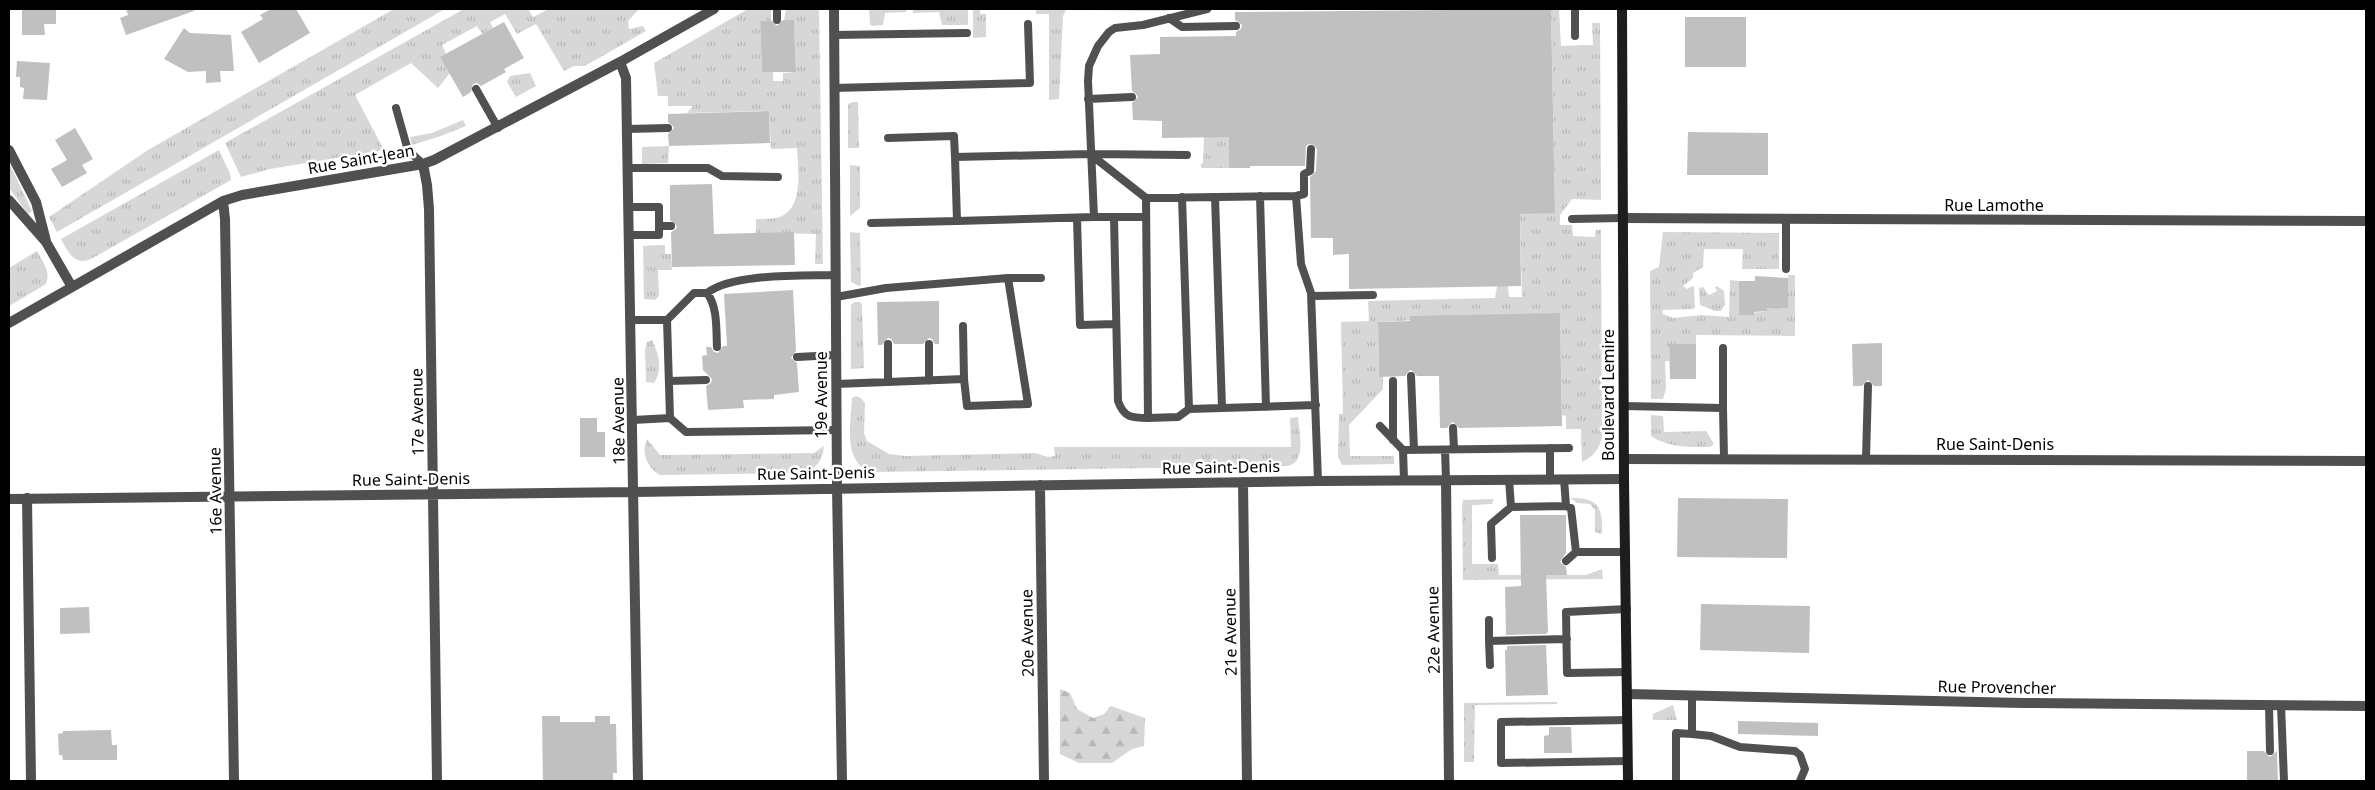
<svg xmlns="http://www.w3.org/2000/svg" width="2375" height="790" viewBox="0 0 2375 790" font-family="'Noto Sans',sans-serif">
	<defs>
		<pattern id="grass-tufts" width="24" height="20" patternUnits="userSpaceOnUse" patternTransform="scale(1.25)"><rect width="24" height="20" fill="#d7d7d7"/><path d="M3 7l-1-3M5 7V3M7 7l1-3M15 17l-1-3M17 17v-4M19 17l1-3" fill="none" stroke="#b7b7b7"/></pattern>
		<pattern id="forest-firs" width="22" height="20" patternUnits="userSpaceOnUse" patternTransform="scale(1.25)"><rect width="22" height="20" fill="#d7d7d7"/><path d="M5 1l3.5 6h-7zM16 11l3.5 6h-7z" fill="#b7b7b7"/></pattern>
	</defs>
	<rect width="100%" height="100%" fill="#fff"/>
	<path fill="url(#grass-tufts)" d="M394 9H445L57 232 49 217 148 150Z
		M464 9H528L533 17 549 9H639L628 21 629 29 643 26 646 31 585 66H574L564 71 536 24 517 34 505 14 490 22 493 28 482 34 477 26 442 45 446 54 450 73 438 88 411 63 355 95 384 150 270 169 241 177 225 143Z
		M748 9H771V20L760 21 762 71H773V81H783V73L796 72 794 20H784L786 9H819L823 264H815L816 234 756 233V219C763 219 770 219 776 218 805 211 798 169 797 148L771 149 769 111 687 113 693 106H668V96H658L654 63Z
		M869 9H906V12L885 13 883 25 872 26 870 24Z
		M913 9H968V25H942L939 12 913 13Z
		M973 9H980V14H986V37L973 38Z
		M1036 9H1176L1165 11 1066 10 1063 16 1059 99 1049 100V14H1036Z
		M1551 9H1559L1561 46 1593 45 1592 23H1600L1601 200 1572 199 1560 215V225H1572L1573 236 1595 237 1596 230H1601L1602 438C1598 450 1594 456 1582 462L1581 429H1566V416L1562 415 1560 313 1378 322 1379 376 1383 377V389L1349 425 1350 456H1394V464L1342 465 1338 457 1339 414H1343L1341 322 1369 321 1368 301 1495 298 1497 286H1508L1509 297H1522L1520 214 1555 212Z
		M530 73 536 86 516 97 507 82 510 76Z
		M853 102H858L859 148H848V104Z
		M463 120 466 126 441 136 412 145 410 137 432 133Z
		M1204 137H1229V168H1201V164L1203 163Z
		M669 146 668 163 642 164V147Z
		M219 150 230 174 231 180 91 259C74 266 68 252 61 239Z
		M9 163 32 211 28 214 9 188Z
		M850 165 860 166V208L850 216Z
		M850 232 860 233 861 285 859 286 851 282Z
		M1663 232 1779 233V269H1742L1743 249H1704L1703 267 1693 273V278L1683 286 1687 289 1692 286 1694 287 1695 307 1693 309 1662 310 1663 314 1673 318 1702 315 1729 317 1730 280 1739 281V315L1767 311V308H1788V275H1795V336L1696 335V344H1669V361H1665L1666 389 1663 399H1651L1650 271 1659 267Z
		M665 245V254H671L672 270H658L659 296 655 300 644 299 643 246Z
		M37 251C43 262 51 272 46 284L9 306V268Z
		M1717 286 1724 291 1725 305 1721 311H1715L1700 305 1699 288 1703 287 1709 295 1717 291 1715 287Z
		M854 302H860L862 305 864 368 851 369V305Z
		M652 340C659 354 663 370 654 383L646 382 645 349 647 342Z
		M856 396 861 398 865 403 864 433 867 441 889 454 905 456 1035 453 1048 457 1055 456 1054 447H1291L1290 418 1298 417C1299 432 1307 463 1287 466L871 472C842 462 851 422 852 398Z
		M1651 415 1663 416 1664 432 1706 431 1714 444 1710 447C1689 447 1669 448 1651 436Z
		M647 439 660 455 814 453 824 446C823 459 817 468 805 473L660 475C647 468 641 453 647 439Z
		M1571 498C1599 497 1603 509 1602 534L1595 532V510L1590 504 1577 503Z
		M1494 499 1492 504 1472 505V564H1498L1499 575H1586L1602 569 1603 579 1463 580 1462 506 1463 500Z
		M1557 702V704L1475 705 1474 762H1464V703Z
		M1673 705 1677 720H1653V714Z"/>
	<path fill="url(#forest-firs)" d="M1060 689 1070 693 1077 709 1093 718 1104 714 1111 706 1145 718 1144 746 1132 749 1112 763H1079L1060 754Z"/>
	<path fill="#c0c0c0" d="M22 9H56V24H44L45 35H22Z
		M126 9H194V11L126 35 120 18 128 15Z
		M271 9H296L310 33 259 63 241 32 263 19 260 15Z
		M1551 9 1555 213 1520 214 1521 286 1349 289V254L1333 255V238H1311L1310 177 1316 171 1317 149 1314 145 1309 144 1306 146 1305 166H1250V168H1229V137L1162 138V121L1133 120 1132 103 1138 97 1136 94 1132 91 1130 55 1160 54V37L1236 36V32L1241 29 1242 25 1235 20V12Z
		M1685 17H1746V67H1685Z
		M771 20 777 26 783 20H794L796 72H762L760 21Z
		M504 22 524 58 504 69 506 72 481 86 477 83 473 84 471 92 463 97 440 57Z
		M184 28 190 33 231 35 234 71H220L221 82 206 83V71L188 72 164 59Z
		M17 61 50 63 47 100 23 99 24 88 20 87V77H16Z
		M769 111 770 143 669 146 668 134 674 128 672 125 668 122V114Z
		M75 128 93 159 82 165 87 173 62 187 51 169 67 160 55 140Z
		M1688 132 1768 133V175H1687Z
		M712 184 714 234 794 232 795 265 672 267 671 232 676 229 677 226 670 220V185Z
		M1755 276 1788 278V308H1767V311L1754 312V315H1739V281H1755Z
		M793 290 796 351 791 358 797 363 799 392 774 395V399L743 400 744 408 708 410 706 386 711 383 712 379 703 370 702 356 707 355 706 347H711L714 352 718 353 723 346H727L724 294Z
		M939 301V344H935L932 339 929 338 923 344H894L891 339 888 338 882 345H878L877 302Z
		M1560 313 1562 426 1459 428 1453 422 1450 424 1447 428H1440L1439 376H1417L1411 370 1408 372 1405 376 1379 377 1378 322 1410 321V316Z
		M1882 343V386H1874L1868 380 1862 386H1853L1852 344Z
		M1669 344H1696V379H1670Z
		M580 418H597V432H605V457H580Z
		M1678 498 1788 499 1787 558 1677 557Z
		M1520 515H1566V553L1560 562 1566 567 1567 575H1546L1548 632 1546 634 1506 635 1505 587 1521 586Z
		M1701 604 1810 606 1809 653 1700 650Z
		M89 607 90 633 60 634V608Z
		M1546 645 1548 695 1506 696 1505 650H1507V646Z
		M542 716H560V722H595V716H610V724H616L617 773H613V781H543Z
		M1738 721 1818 723V736L1738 734Z
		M1549 727H1571L1572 753H1544V736L1549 735Z
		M111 730 112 745H117V760H63L62 755H59L58 734 63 733V731Z
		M2247 751H2264L2270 757 2277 751 2278 781H2247Z"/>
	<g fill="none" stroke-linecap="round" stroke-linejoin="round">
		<path stroke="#505050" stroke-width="8" d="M777 9V20
			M1169 18 1182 27 1236 26
			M834 35 967 33
			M1575 36V9
			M834 88 1030 83 1028 24
			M476 89 498 128
			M1088 99 1132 97
			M396 108 407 147 411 153 423 164
			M627 129 668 128
			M888 138 954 136 955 157
			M1090 154 1146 198 1296 196 1301 264 1311 293 1318 481
			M1187 155 1090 154 955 157 957 221 1094 217 1088 81 1089 66 1098 46 1109 32 1115 28 1143 25 1207 9
			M628 168H708L722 176 778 177
			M1260 196 1266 407
			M1296 196 1304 194V174L1310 171 1311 149
			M1182 197 1189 409
			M1215 197 1222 408
			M1146 198 1148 418 1178 417 1189 409 1316 405
			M629 207H659V235H629
			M1094 217H1146
			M1114 217 1118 401C1124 418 1132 418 1148 418
			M1077 218 1080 325 1116 324
			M1572 219 1622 218
			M871 223 957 221
			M659 226H671
			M1786 269V219
			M1008 278H1041
			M707 293C732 273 802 276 836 275
			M1312 296 1373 295
			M836 297 886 288 1008 278 1028 404 967 406 964 379
			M631 320H667L670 418 633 420
			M667 320 694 293H707C718 307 716 330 717 347
			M929 344V381
			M1723 348V408
			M797 357 836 355
			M1411 376 1414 450
			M669 381 706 380
			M888 382V344
			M836 384 964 379 963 326
			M1623 406 1723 408 1724 458
			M670 418 686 432 837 430
			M1380 426 1403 450 1569 448
			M1453 428 1454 449
			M1393 440V381
			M1403 450 1404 480
			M1445 450 1446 479
			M1866 458 1868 386
			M1509 479 1511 507 1566 506 1571 508 1576 552H1626
			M1550 479V448
			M1564 479 1566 506
			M1492 558 1491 524 1511 507
			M1566 561 1576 552
			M1627 609 1566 612 1567 673 1627 672
			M1489 620V641L1567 639
			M1489 641 1490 665
			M1692 695V734L1711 736 1740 747 1795 751 1800 755 1805 769 1800 781
			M2269 705 2270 751
			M2281 705 2284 781
			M1628 720 1501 722V763L1628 761
			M1676 781V733L1692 734"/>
		<path stroke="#505050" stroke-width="10" d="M834 9 837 488 842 781
			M620 62 626 78 638 781
			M9 150 36 202 46 241
			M423 164 427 185 429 209 437 781
			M9 200 46 242 72 287
			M223 201 225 219 234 781
			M1622 218 2366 221
			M9 323 223 201 242 195 423 164 434 160 620 62 714 9
			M1624 459 2366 461
			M1446 479 1449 781
			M1243 482 1247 781
			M1040 485 1044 781
			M27 498 31 781
			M9 499 634 492 1318 481 1624 479
			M1628 694 2023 703 2366 706"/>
		<path stroke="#1d1d1d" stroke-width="10" d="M1622 9 1624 479 1628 781"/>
	</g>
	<g text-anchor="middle" stroke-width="5" stroke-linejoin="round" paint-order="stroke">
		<g font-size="16" fill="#000" stroke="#fff">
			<text transform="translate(361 159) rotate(-10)" y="6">Rue Saint-Jean</text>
			<text x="1994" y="211">Rue Lamothe</text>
			<text transform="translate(821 395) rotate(-90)" y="6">19e Avenue</text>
			<text transform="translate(1608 395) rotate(-90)" y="6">Boulevard Lemire</text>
			<text transform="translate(417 412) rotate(-91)" y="6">17e Avenue</text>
			<text transform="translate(618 421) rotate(-91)" y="6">18e Avenue</text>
			<text x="1995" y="450">Rue Saint-Denis</text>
			<text transform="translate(1221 467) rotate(-1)" y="6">Rue Saint-Denis</text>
			<text transform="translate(816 473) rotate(-1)" y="6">Rue Saint-Denis</text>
			<text transform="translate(411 479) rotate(-1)" y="6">Rue Saint-Denis</text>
			<text transform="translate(215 491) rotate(-91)" y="6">16e Avenue</text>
			<text transform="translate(1433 630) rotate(-91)" y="6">22e Avenue</text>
			<text transform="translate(1230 632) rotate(-91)" y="6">21e Avenue</text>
			<text transform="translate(1027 633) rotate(-91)" y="6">20e Avenue</text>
			<text transform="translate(1997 687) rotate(1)" y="6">Rue Provencher</text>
		</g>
	</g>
	<rect width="2375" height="790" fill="none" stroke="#000000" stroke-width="20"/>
</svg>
